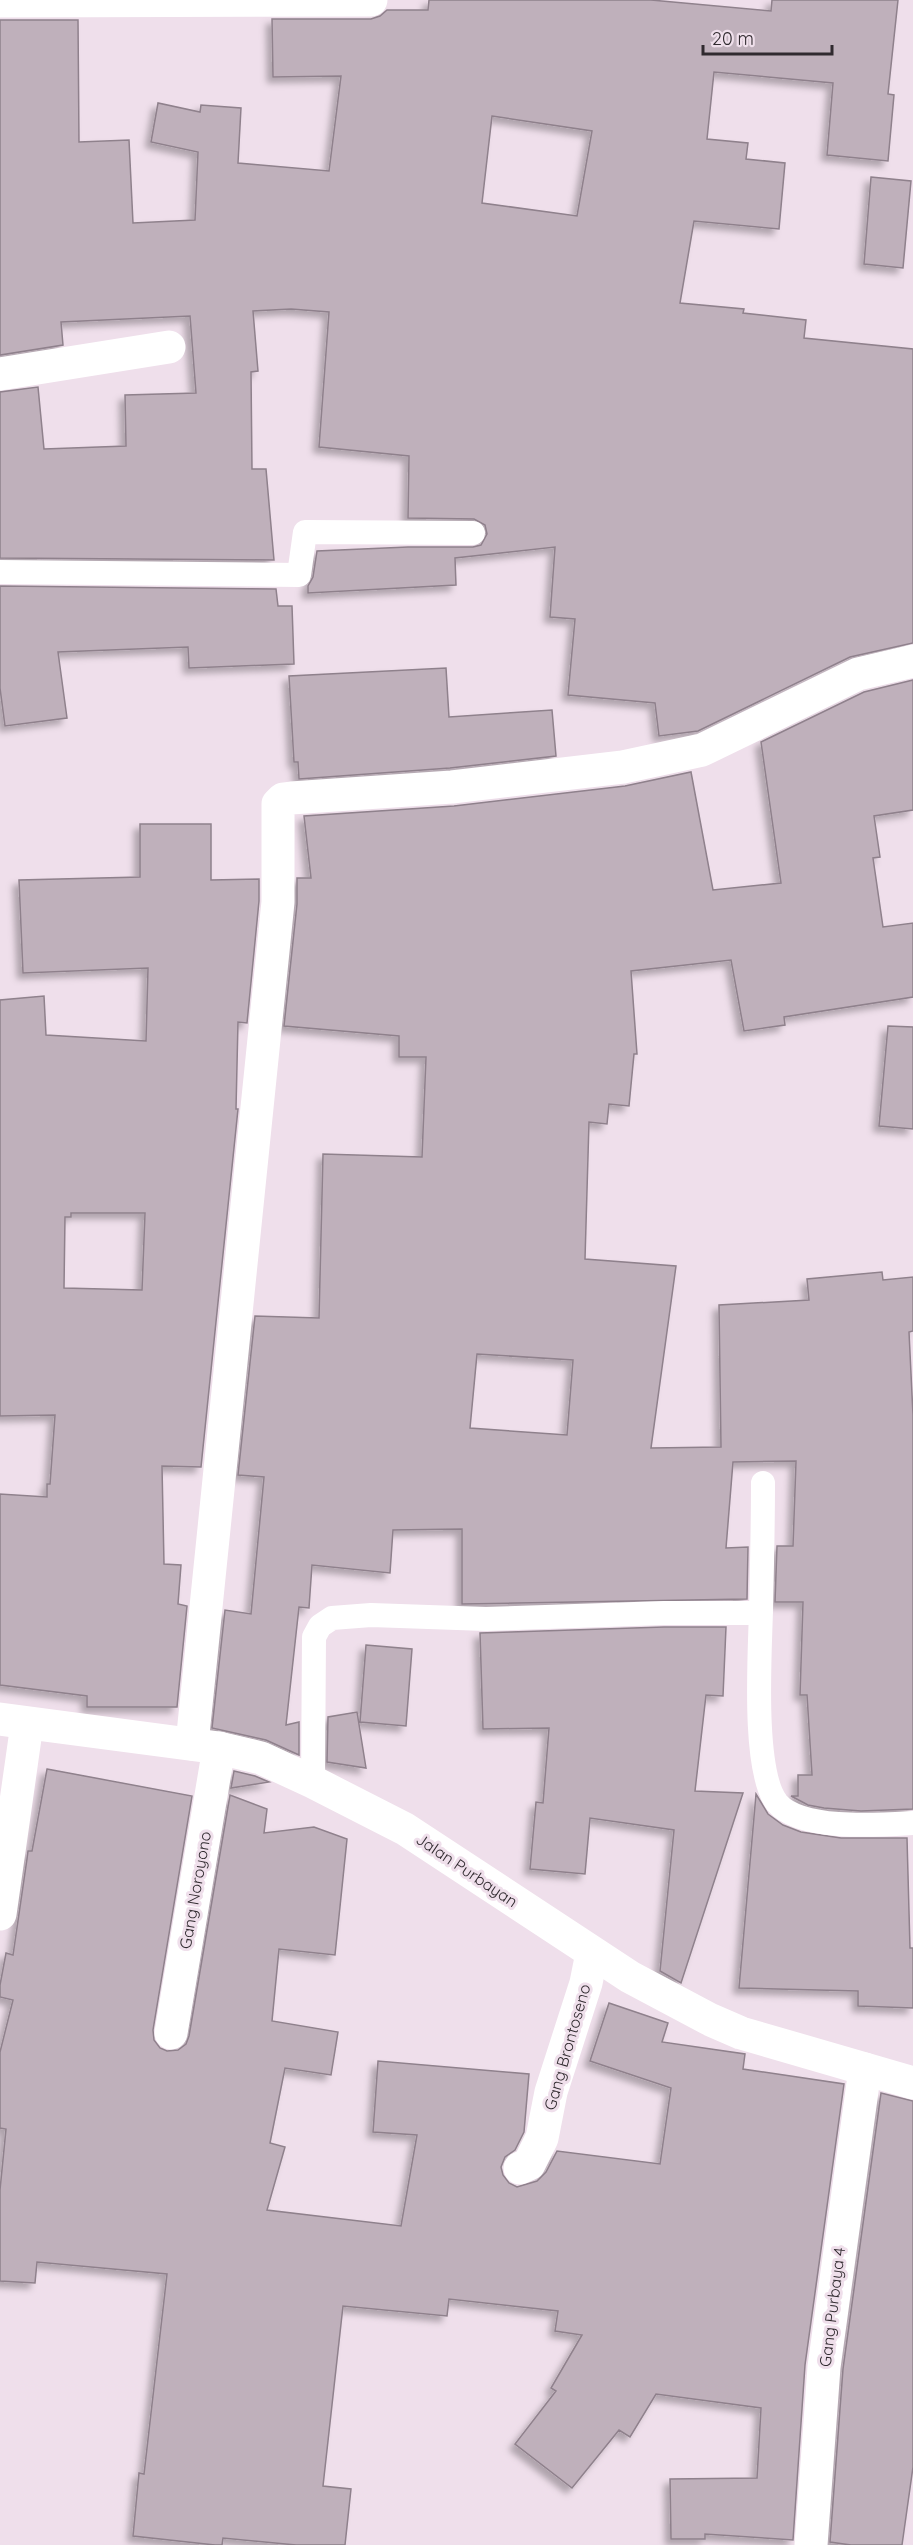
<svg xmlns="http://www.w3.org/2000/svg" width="913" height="2545" viewBox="0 0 913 2545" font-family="Quicksand,sans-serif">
	<defs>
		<filter id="shadow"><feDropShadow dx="-5.5" dy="5.5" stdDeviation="3" flood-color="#0004"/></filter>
	</defs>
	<rect width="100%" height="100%" fill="#efdfeb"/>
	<path fill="#bfb0bb" stroke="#8f818c" stroke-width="1.5" fill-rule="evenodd" filter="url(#shadow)" d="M429 0H651L771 11 772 0H898L888 94 894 95 888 161 827 155 833 83 714 72 707 139 748 143 746 159 785 163 779 229 694 221 680 303 744 309 743 313 806 320 804 338 913 349V643L850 657 698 731 659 736 655 703 568 695 575 619 550 617 555 547 455 558 456 585 308 593V586L313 577 317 551 408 547H473L481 545 487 534 485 525 474 519 408 518 409 456 319 447 329 312 291 309 253 311 258 371 251 372 252 469H266L274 560 0 558V392L38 387 44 449 126 446 125 395 196 393 190 316 61 322 63 345 0 355V20H78L79 142 129 140 133 223 195 220 198 152 151 142 158 103 200 112 201 105 241 108 238 163 329 171 341 76 273 77 272 19H371L380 16 387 10H428ZM492 116 592 131 577 216 482 203Z
		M871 177 911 181 903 268 864 264Z
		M0 586 276 589 278 606H292L294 664 189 668 188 647 58 652 67 718 5 726 0 688Z
		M446 668 449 717 552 710 556 756 450 768 299 779 298 762H294L289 676Z
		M913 680V810L874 816 880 857 873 858 883 927 913 923V997L784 1017 785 1025 744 1031 731 960 631 971 637 1054H634L629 1106 609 1104 607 1124 589 1122 585 1259 676 1266 651 1448 721 1447 719 1305 809 1300 807 1279 882 1272 883 1280 913 1277V1331L909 1332 913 1415V1809L861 1811 824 1808 808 1805 791 1796H798V1775H812L807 1695H800L803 1602H775L777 1546H793L796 1461 733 1462 726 1548 748 1547 747 1599 462 1604V1529L393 1530 390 1573 312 1565 309 1608 299 1607 286 1725 299 1722V1755L266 1740 212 1728 225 1610 251 1614 264 1477 238 1475 255 1316 319 1318 323 1154 422 1157 426 1057H399V1036L284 1026 297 904V878H311L304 816 454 806 625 786 691 772 713 890 781 883 761 742 864 692ZM477 1354 573 1360 567 1435 470 1428Z
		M140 824H211V880L259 879V901L247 1023 238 1022 236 1109H238L201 1467 162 1466 164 1564 181 1565 178 1604 187 1606 177 1707H87V1696L0 1685V1494L47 1497V1484H50L55 1415 0 1416V1000L44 996 46 1035 146 1041 148 968 23 973 19 880 140 877ZM71 1213H145L142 1290 64 1288 65 1217H71Z
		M888 1026 913 1027V1129L879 1126Z
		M664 1627H726L723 1696 706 1695 695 1791 743 1793 681 1983 660 1971 674 1830 590 1818 585 1874 530 1869 536 1802 543 1803 549 1728 483 1729 480 1633Z
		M366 1645 412 1649 406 1726 360 1722Z
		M357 1712 366 1768 327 1762 328 1717Z
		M47 1769 192 1796 153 2030 154 2040 160 2048 167 2051 178 2050 186 2044 189 2036 230 1795 267 1809 264 1833 314 1827 347 1839 335 1955 279 1949 272 2021 338 2032 331 2075 285 2068 270 2143 285 2147 267 2210 401 2226 417 2135 373 2132 378 2061 529 2074 524 2132 515 2150 505 2157 501 2167 503 2175 509 2183 517 2187 537 2181 546 2172 557 2151 660 2164 671 2088 590 2061 609 2003 668 2023 662 2042 745 2054 743 2069 844 2084 805 2365 793 2540 705 2534V2539H671L670 2479 757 2478 761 2408 656 2394 630 2437 619 2430 572 2488 515 2444 556 2391 551 2388 582 2335 555 2331 558 2311 449 2299 447 2316 343 2306 323 2486 351 2489 345 2545H296L223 2538 222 2545H215L133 2536 139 2473 144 2474 167 2274 37 2262 35 2283 0 2281V2190L6 2129 0 2128V2052L13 2000 0 1997V1985L6 1953 13 1955 27 1859 28 1851H32Z
		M234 1771 255 1776 269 1782 231 1788Z
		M756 1794 768 1814 783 1825 801 1832 841 1838H907L910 1948H913V2008L858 2006V1991L739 1988Z
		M881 2093 913 2101V2467L902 2545H851L830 2542 843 2369Z"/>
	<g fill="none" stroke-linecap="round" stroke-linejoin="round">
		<path stroke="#fff" stroke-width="24" d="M0 572 299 575 305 532 473 533
			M763 1483C763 1525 762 1567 761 1610 760 1652 752 1771 777 1803 801 1831 879 1825 913 1823
			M313 1782 314 1637 320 1626 332 1618 371 1615 486 1619 664 1613H761"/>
		<path stroke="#fff" stroke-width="33" d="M0 1 371 0
			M0 374 169 347
			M192 1744 278 902V804L283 799 291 798 452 787 623 767 702 750 858 674 913 661
			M0 1914 27 1724
			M171 2033 219 1748
			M520 2168 529 2164 542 2138 551 2092 586 1983 592 1953
			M811 2545 824 2367 865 2069"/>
		<path stroke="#fff" stroke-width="33" d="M0 1719 219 1748 261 1758 313 1782 405 1829 630 1977 711 2020 741 2033 913 2083"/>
	</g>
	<g text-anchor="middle" stroke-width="6" stroke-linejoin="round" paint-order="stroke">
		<g font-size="16" fill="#302a2f" stroke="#efdfeb">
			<text transform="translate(467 1870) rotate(34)" y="6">Jalan Purbayan</text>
			<text transform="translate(195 1890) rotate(-80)" y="6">Gang Noroyono</text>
			<text transform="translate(567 2047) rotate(-74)" y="6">Gang Brontoseno</text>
			<text transform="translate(832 2307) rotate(-83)" y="6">Gang Purbaya 4</text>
		</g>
	</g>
	<path d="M703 45v9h129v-9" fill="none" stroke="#302a2f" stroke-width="3"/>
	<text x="712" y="45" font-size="18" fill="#302a2f" stroke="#efdfeb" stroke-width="4.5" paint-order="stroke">20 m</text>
</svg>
